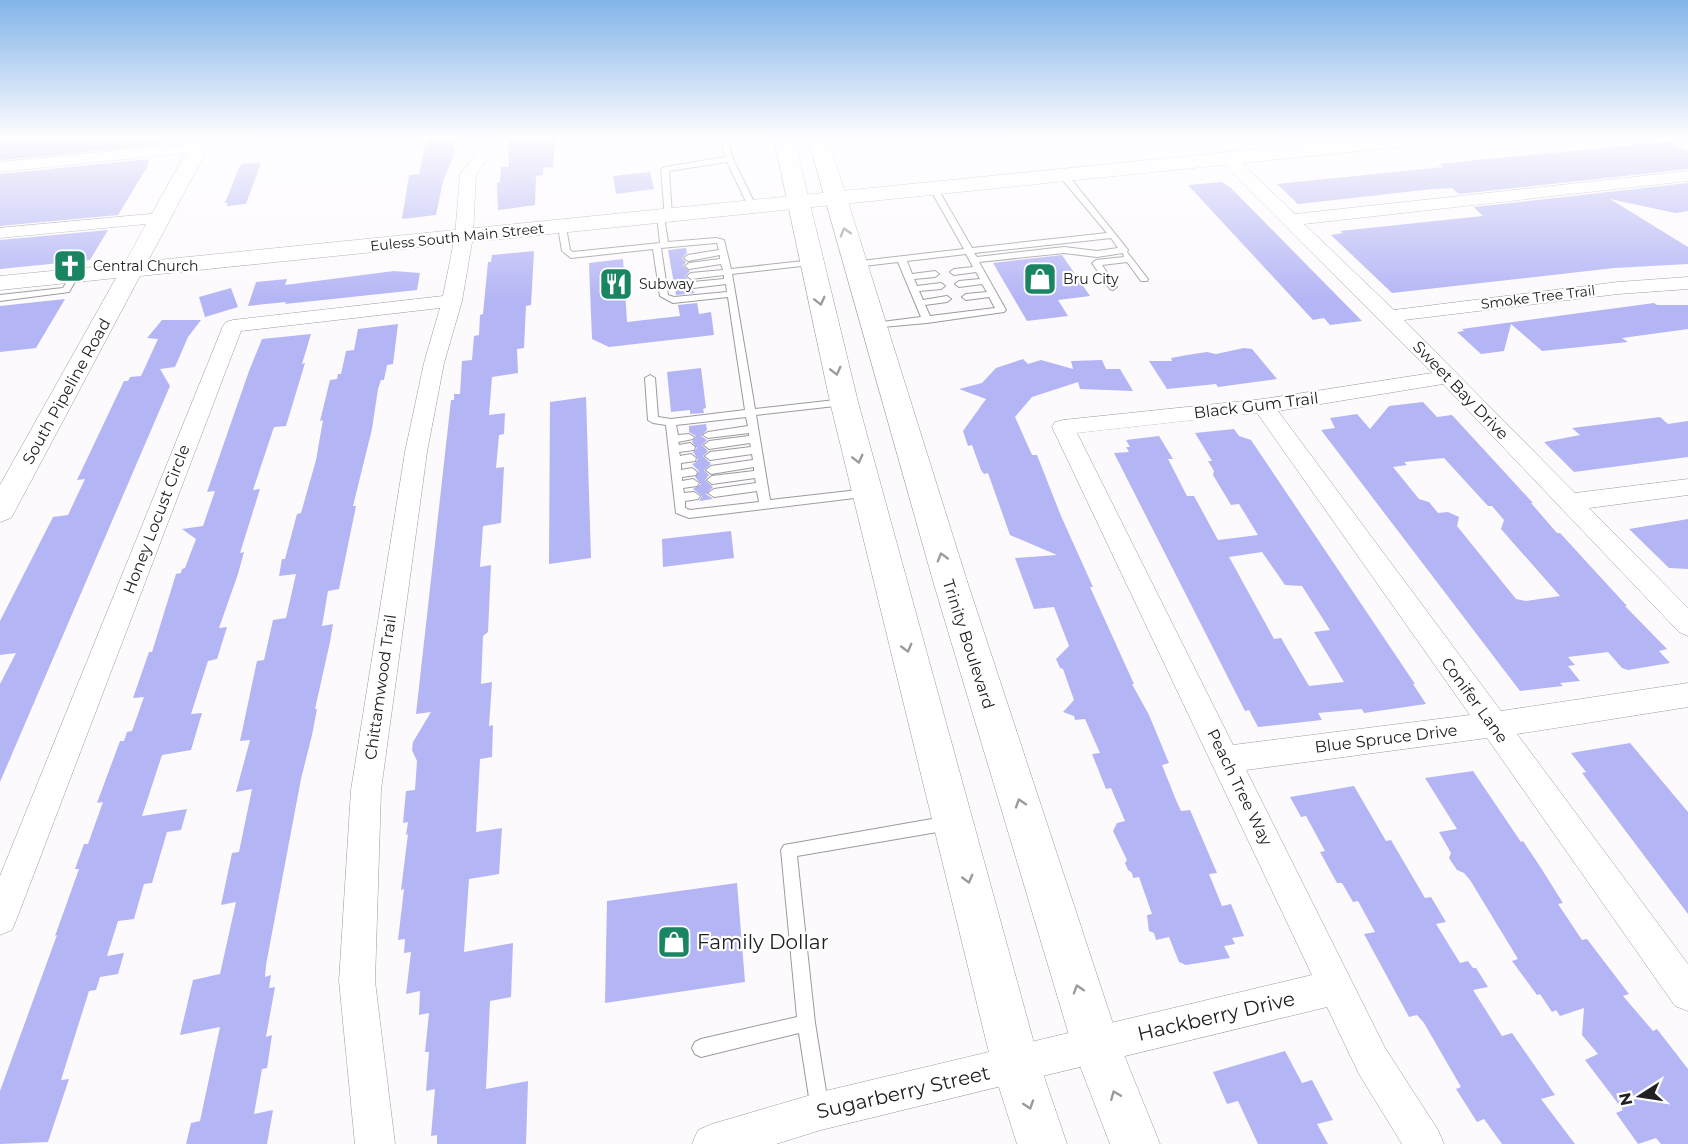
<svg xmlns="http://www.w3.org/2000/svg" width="1688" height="1144" viewBox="0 0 1688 1144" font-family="Montserrat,sans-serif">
	<rect width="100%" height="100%" fill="#fdfafe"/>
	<path fill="#b4b5f5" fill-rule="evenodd" d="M163 138 159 145 0 160V139Z
		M427 138H457L454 155 443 181 436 215 402 219 409 175 419 174Z
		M522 138H555L553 167 543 168V175L536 176 535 205 498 210 497 183 500 182 501 167H509L508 140Z
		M1668 142 1688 151V169L1459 194 1452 188 1433 189 1298 204 1277 184 1443 167 1440 164 1477 160Z
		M150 159 146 165 149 164 118 215 0 226V174Z
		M261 163 246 204 226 206 228 203H225L239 168 242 164Z
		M650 172 654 189 616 194 613 176Z
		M1222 182 1231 188 1362 321 1330 325 1324 318 1313 320 1188 185Z
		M1688 183V211L1675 213 1610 199 1688 247V264L1614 268 1392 293 1331 235 1343 233 1340 231 1483 216 1474 207Z
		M108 230 90 260 0 269V240Z
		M686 248 687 253 682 258 686 262 683 266 690 271 685 276 691 281 688 287 695 293 676 295 668 250Z
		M534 251 531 305 526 306 524 348 517 349 518 373 492 377 489 415 505 413 504 434 499 435 496 468 504 467 501 523 483 526 480 567 491 565 488 632 483 636 481 684 492 682 489 726 493 725 492 757 480 759 476 832 502 828 499 874 469 879 464 952 513 943 511 997 490 1001 486 1089 528 1081 526 1144H437V1135L431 1136 435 1089 426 1091 429 1052H425L429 1013 419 1015 420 991 406 994 411 952 404 953 405 939 398 940 404 889 401 890 408 834 406 835 408 822 403 823 406 791 415 790 417 761 412 750 413 742 431 712 416 714 451 400H454V394H460L462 361 472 360 474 336 479 335 480 315 483 314 488 262H491L492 255Z
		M1062 255 1090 296 1058 300 1068 316 1027 321 993 263Z
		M623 259 627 322 680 316 678 305 697 303 699 314 711 312 714 335 609 347 592 339 589 263Z
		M394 271 420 273 417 290 285 304 286 302 248 306 256 282 287 279 285 285Z
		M231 288 238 307 205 317 199 297Z
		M65 299 36 348 0 352V306Z
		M1654 303 1657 305H1688V329L1622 338 1628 342 1542 351 1511 324 1504 351 1481 354 1457 332 1464 331 1462 329Z
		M162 320H201L188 337 175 367 160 369 170 386 0 782V684L16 653 0 655V621L53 517 68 515 85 479 77 480 124 381H128L130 377 141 376 158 339 147 338Z
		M398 324 393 364 387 365 384 380H381L378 389 372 429 353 506H356L339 589 328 591 322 626 333 624 330 642 315 709H317L312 735 301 779 266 965 265 977 271 975 269 988 275 987 266 1037 272 1035 267 1068 262 1069 254 1114 273 1110 267 1144H186L191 1123 200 1121 220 1027 180 1035 193 980 220 974 236 902 221 905 232 853 239 852 252 789 236 792 250 740 240 741 257 661 264 660 273 620 286 618 296 574 279 576 282 559H285L297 514 301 513 316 460 323 420 320 421 330 380 337 379 338 374H341L346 351 354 350 358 329Z
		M311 334 302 364 305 363 286 426 274 427 253 490 260 489 240 553 244 552 238 574 219 628 227 627 217 659 208 661 191 714 202 713 191 750 162 755 142 816 187 809 181 830 167 832 152 883 144 884 134 919 118 921 107 956 124 953 118 974 100 977 96 990 89 991 61 1080 69 1079 48 1142 0 1144V1091L57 935 55 936 79 869H75L84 844H88L103 802 97 803 120 741H124L127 732 132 731 144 697 133 698 149 652H152L176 574 181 573 182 569 185 568 196 539 182 529 203 526 215 491 207 492 249 371 262 339Z
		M1244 348 1252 349 1277 379 1218 387 1216 384 1167 389 1149 361H1172L1171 358 1187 355 1207 352 1216 354Z
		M1023 359 1028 364 1041 360 1073 369 1071 361 1102 360 1106 369H1120L1133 391 1080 389 1078 382 1032 397 1015 417 1032 455H1037L1061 516 1093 587H1090L1134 684H1132L1149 715 1169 763 1162 765 1176 800 1181 811 1190 810 1217 873 1209 874 1222 906 1231 904 1244 936 1232 938 1235 944 1224 946 1230 958 1186 965 1179 962 1169 937 1156 940 1154 933 1149 931 1147 915 1152 914 1139 877 1133 878 1132 873 1128 870 1125 863 1127 860 1113 831 1117 823 1125 821 1111 788 1106 789 1092 754 1100 753 1085 719 1075 720 1074 716 1063 712 1074 700 1063 669 1060 668 1056 659 1069 646 1054 607 1034 609 1015 558 1057 555 1010 535 988 473 984 474 981 470 972 445 968 446 963 431 986 399 959 389 982 383 996 368Z
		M701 368 706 408 703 409 704 413 690 414V410L671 412 667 372Z
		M586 397 591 558 549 564 550 402Z
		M1423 402 1437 417 1452 415 1533 503H1531L1557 533H1560L1627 606H1625L1667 649 1659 651 1670 663 1628 670 1622 668 1608 652 1568 657 1575 665 1568 666 1580 681 1560 683 1563 686 1520 691 1321 430 1335 428 1330 418 1357 414 1370 429 1389 406ZM1444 458 1488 506H1492L1504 520 1501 529 1560 596 1526 601 1516 599 1457 526 1459 517 1448 512 1438 513 1429 502 1419 499 1393 467 1407 465 1404 462Z
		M1660 417 1668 424 1688 421V457L1574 472 1544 442 1580 435 1572 428Z
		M706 424 707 430 701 436 707 440 702 445 708 451 703 456 711 464 704 470 709 475 705 480 713 487 706 494 713 499 699 501 702 496 693 489 701 484 695 477 699 471 692 464 695 463 698 459 693 452 697 448 692 442 696 436 689 432V426Z
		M1234 429 1239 436 1251 440 1415 684H1413L1426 704 1364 713 1362 709 1318 713 1322 720 1258 727 1249 710 1245 711 1114 453 1129 452 1126 447H1130L1126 440 1159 436 1173 459H1168L1187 496H1194L1218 540 1258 535 1239 504 1231 505 1213 475 1214 471 1208 461H1212L1195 433ZM1262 552 1285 585 1302 586 1330 630 1314 632 1344 682 1309 686 1281 638 1274 639 1229 557Z
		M1688 519V569L1669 568 1629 529Z
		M731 531 734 558 663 567 662 539Z
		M1630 743 1688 812V914L1582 773 1586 772 1571 753Z
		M1473 771 1521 842 1523 841 1541 868 1563 903 1558 904 1582 940 1587 939 1629 994 1623 996 1653 1031 1657 1029 1688 1069V1144H1661L1656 1138 1638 1144 1616 1113 1623 1110 1585 1060 1598 1054 1582 1035 1584 1008 1560 1016 1556 1010 1552 1012 1540 994 1537 995 1512 961 1518 959 1470 880 1464 873 1457 870 1449 858 1451 853 1439 832 1457 829 1425 778Z
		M1354 786 1386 841 1391 840 1425 898 1431 897 1446 922 1436 924 1460 963 1468 961 1473 968H1476L1488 987 1473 990 1502 1036 1512 1033 1555 1095 1541 1099 1575 1144H1502L1484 1119 1477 1122 1456 1089 1461 1087 1424 1023 1417 1015 1409 1017 1364 934 1375 932 1358 901 1353 902 1342 883H1337L1320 852 1325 851 1306 816 1301 817 1290 797Z
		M737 883 745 982 605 1003 607 901Z
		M1285 1051 1302 1083 1312 1080 1333 1120 1317 1124 1328 1144H1258L1238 1101 1227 1104 1213 1072Z"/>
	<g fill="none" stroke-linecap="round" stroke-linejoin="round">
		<defs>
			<path id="service" d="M720 138H727L733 159 757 208 753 210 749 208 727 162 669 171 672 216 665 218 661 169 665 167 725 157Z
				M1061 174H1067L1128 250 1127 252 1148 279 1147 281H1141L1127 262 1102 265 1117 287 1113 290 1110 289 1092 263 1096 260 1124 257 1123 253 1097 257 1064 253 979 262 1006 310 1004 312 927 323 871 328 869 326 874 323 921 317 898 262 855 267 851 264 852 262 964 249 930 189 931 187 938 189 972 248 1107 233 1061 178ZM1111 238 1118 248 1097 251 1064 247 977 257 974 253ZM966 254 973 267 954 269 950 272 954 275 976 272 980 279 959 281 955 284 959 287 982 284 987 292 966 294 962 297 966 300 989 297 995 308 930 316 925 305 947 302 951 299 947 296 923 300 919 291 941 289 945 286 941 283 917 286 914 279 935 277 939 274 935 271 912 274 907 261Z
				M657 215 664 217 668 242 716 238 724 240 731 269 813 260 814 262 810 265 732 274 755 409 844 399 849 402 844 405 756 415 770 500 867 489 871 490 873 493 871 496 689 518 676 513 666 425 653 423 648 420 645 378 650 375 655 378 658 417 671 419 745 410 728 297 673 303 660 296 653 249 571 258 562 251 558 227 562 225 566 227 570 250 573 252 660 243ZM715 243H717L719 250 688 255 684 258 688 261 720 255V259L689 263 685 266 689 269 721 264 723 270 691 273 687 276 691 279 724 275V279L693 282 689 285 693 288 726 284 727 292 674 297 668 295 661 248ZM746 417 748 426 708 432 703 435 708 438 749 433V436L709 441 704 445 709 449 750 443 751 447 710 452 705 456 710 460 752 454 753 460 711 466 706 470 711 474 754 467V471L712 476 707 480 712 484 755 478 756 483 714 489 708 493 714 497 757 491 759 502 690 510 685 508V501L698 499 700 496 694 492 684 493 683 488 697 486 699 483 693 479 682 481V477L696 475 697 472 692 468 681 470V463L695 461 696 458 691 454 680 456 679 452 694 450 695 447 690 443 679 445 678 442 693 439 694 437 689 434 678 435 676 425Z
				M75 272 79 275 69 292 0 301V295L63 288 72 273Z
				M949 816 954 818 956 823 954 828 949 830 797 856 815 1023 829 1110 826 1116 820 1119 814 1116 811 1110 799 1033 701 1057 695 1054 692 1048 695 1042 701 1039 797 1017 781 850 784 845Z"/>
			<path id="minor" d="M487 138H502L476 175 473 236 462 301 444 363 427 452 381 790 375 981 395 1144H355L339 981 351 790 405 452 424 363 440 308 241 331 17 918 12 930 0 935V876L223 326 226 322 233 320 443 296 455 236 460 175Z
				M199 143 204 145 207 148 204 151 0 172V162Z
				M1228 154 1234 156 1295 214 1688 171V181L1304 224 1394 310 1618 282 1688 277V289L1618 294 1404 320 1575 493 1688 479V495L1589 508 1688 608V636L1679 632 1443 384 1278 411 1501 711 1688 683V707L1517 734 1688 964V1011L1675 1006 1487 738 1246 770 1385 1048 1438 1130 1444 1144H1402L1359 1074 1327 1007 821 1130 776 1144H692L698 1130 712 1124 821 1092 1312 975 1052 427 1055 422 1063 420 1263 399 1432 373 1222 162 1220 159ZM1257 413 1470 715 1233 745 1077 433Z
				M161 213 167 214 170 218 167 222 0 238V228Z"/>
			<path id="tertiary" d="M194 138H213L148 261 1367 138H1436L1434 142 1427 144 140 276 15 511 11 518 0 522V485L116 278 0 290V276L124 264Z"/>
			<path id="secondary" d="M774 138H794L858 402 1040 1065 1067 1144H1017L992 1065 830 402Z
				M808 138H828L967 581 1120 1045 1160 1144H1110L1072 1045 933 581Z"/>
		</defs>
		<use href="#service" stroke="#9d9a9f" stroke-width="2"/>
		<use href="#minor" stroke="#9d9a9f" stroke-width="1"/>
		<use href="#tertiary" stroke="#9d9a9f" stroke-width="1"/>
		<use href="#secondary" stroke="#9d9a9f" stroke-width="1"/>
		<use href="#service" fill="#fff" fill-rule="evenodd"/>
		<use href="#minor" fill="#fff" fill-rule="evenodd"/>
		<use href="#tertiary" fill="#fff" fill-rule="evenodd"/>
		<use href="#secondary" fill="#fff" fill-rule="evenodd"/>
	</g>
	<defs><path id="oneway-chevron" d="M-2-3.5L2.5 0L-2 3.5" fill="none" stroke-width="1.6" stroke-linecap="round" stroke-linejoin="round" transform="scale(1.5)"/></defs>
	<g stroke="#9c9b9c">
		<use href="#oneway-chevron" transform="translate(845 232) rotate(-107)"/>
		<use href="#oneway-chevron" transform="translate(820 301) rotate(76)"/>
		<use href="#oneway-chevron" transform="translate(836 371) rotate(76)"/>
		<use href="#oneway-chevron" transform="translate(858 459) rotate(76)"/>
		<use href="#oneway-chevron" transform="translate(942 557) rotate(-106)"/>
		<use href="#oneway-chevron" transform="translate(907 648) rotate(75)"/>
		<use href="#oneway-chevron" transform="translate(1020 803) rotate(-108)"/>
		<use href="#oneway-chevron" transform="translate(968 879) rotate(75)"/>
		<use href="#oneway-chevron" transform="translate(1078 989) rotate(-107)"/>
		<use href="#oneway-chevron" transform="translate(1115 1095) rotate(-112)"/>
		<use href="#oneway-chevron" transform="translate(1029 1105) rotate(72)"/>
	</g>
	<linearGradient id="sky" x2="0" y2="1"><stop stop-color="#82b4e9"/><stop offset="0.46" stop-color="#fefdff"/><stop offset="1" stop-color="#fefdff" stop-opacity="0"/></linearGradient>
	<rect width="1688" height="299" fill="url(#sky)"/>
	<defs>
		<symbol id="church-square" viewBox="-11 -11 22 22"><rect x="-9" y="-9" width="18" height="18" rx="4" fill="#198562" stroke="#fff"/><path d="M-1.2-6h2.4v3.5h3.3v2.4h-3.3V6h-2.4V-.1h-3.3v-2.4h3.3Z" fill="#fff"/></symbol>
		<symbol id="shop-square" viewBox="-11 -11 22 22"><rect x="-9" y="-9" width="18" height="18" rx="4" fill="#198562" stroke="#fff"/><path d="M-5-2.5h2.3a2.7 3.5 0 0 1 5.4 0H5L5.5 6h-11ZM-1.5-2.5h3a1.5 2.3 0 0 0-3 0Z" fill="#fff"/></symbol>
		<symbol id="restaurant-square" viewBox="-11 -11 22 22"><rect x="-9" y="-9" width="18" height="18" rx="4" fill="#198562" stroke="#fff"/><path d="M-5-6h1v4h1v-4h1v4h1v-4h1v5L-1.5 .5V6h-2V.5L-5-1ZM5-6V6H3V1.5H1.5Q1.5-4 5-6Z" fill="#fff"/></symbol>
	</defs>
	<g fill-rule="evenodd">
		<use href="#church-square" x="51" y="247" width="38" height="38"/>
		<use href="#shop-square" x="1021" y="260" width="38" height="38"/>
		<use href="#restaurant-square" x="597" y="265" width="38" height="38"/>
		<use href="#shop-square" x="655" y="923" width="38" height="38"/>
	</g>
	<g text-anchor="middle" stroke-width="4.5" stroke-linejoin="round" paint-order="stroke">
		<g font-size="14" fill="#222022" stroke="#fff">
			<text transform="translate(457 237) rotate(-6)" y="5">Euless South Main Street</text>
			<text transform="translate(1538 297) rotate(-7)" y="5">Smoke Tree Trail</text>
		</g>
		<g font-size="14" fill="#222022" stroke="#fff" text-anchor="start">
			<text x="93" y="271">Central Church</text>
			<text x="1063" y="284">Bru City</text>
			<text x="639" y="289">Subway</text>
		</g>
		<g font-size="16" fill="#222022" stroke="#fff">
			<text transform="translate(1461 390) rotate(46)" y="6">Sweet Bay Drive</text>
			<text transform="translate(66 391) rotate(-61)" y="6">South Pipeline Road</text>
			<text transform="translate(1256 405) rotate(-7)" y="6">Black Gum Trail</text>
			<text transform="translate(156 519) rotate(-69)" y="6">Honey Locust Circle</text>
			<text transform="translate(969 644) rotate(72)" y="6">Trinity Boulevard</text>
			<text transform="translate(380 687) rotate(-82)" y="6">Chittamwood Trail</text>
			<text transform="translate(1475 700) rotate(54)" y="6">Conifer Lane</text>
			<text transform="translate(1386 738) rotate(-7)" y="6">Blue Spruce Drive</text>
			<text transform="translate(1240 787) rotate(64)" y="6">Peach Tree Way</text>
		</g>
		<g font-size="20" fill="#222022" stroke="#fff" text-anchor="start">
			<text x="697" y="949">Family Dollar</text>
		</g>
		<g font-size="20" fill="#222022" stroke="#fff">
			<text transform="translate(1216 1016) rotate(-13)" y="7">Hackberry Drive</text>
			<text transform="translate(903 1092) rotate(-13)" y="7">Sugarberry Street</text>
		</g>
	</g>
	<g transform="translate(1640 1096) rotate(258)" stroke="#ffffff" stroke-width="4.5" paint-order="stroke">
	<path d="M0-4.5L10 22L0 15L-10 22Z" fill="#222022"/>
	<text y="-9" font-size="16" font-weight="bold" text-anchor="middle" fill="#222022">N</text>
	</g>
</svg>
